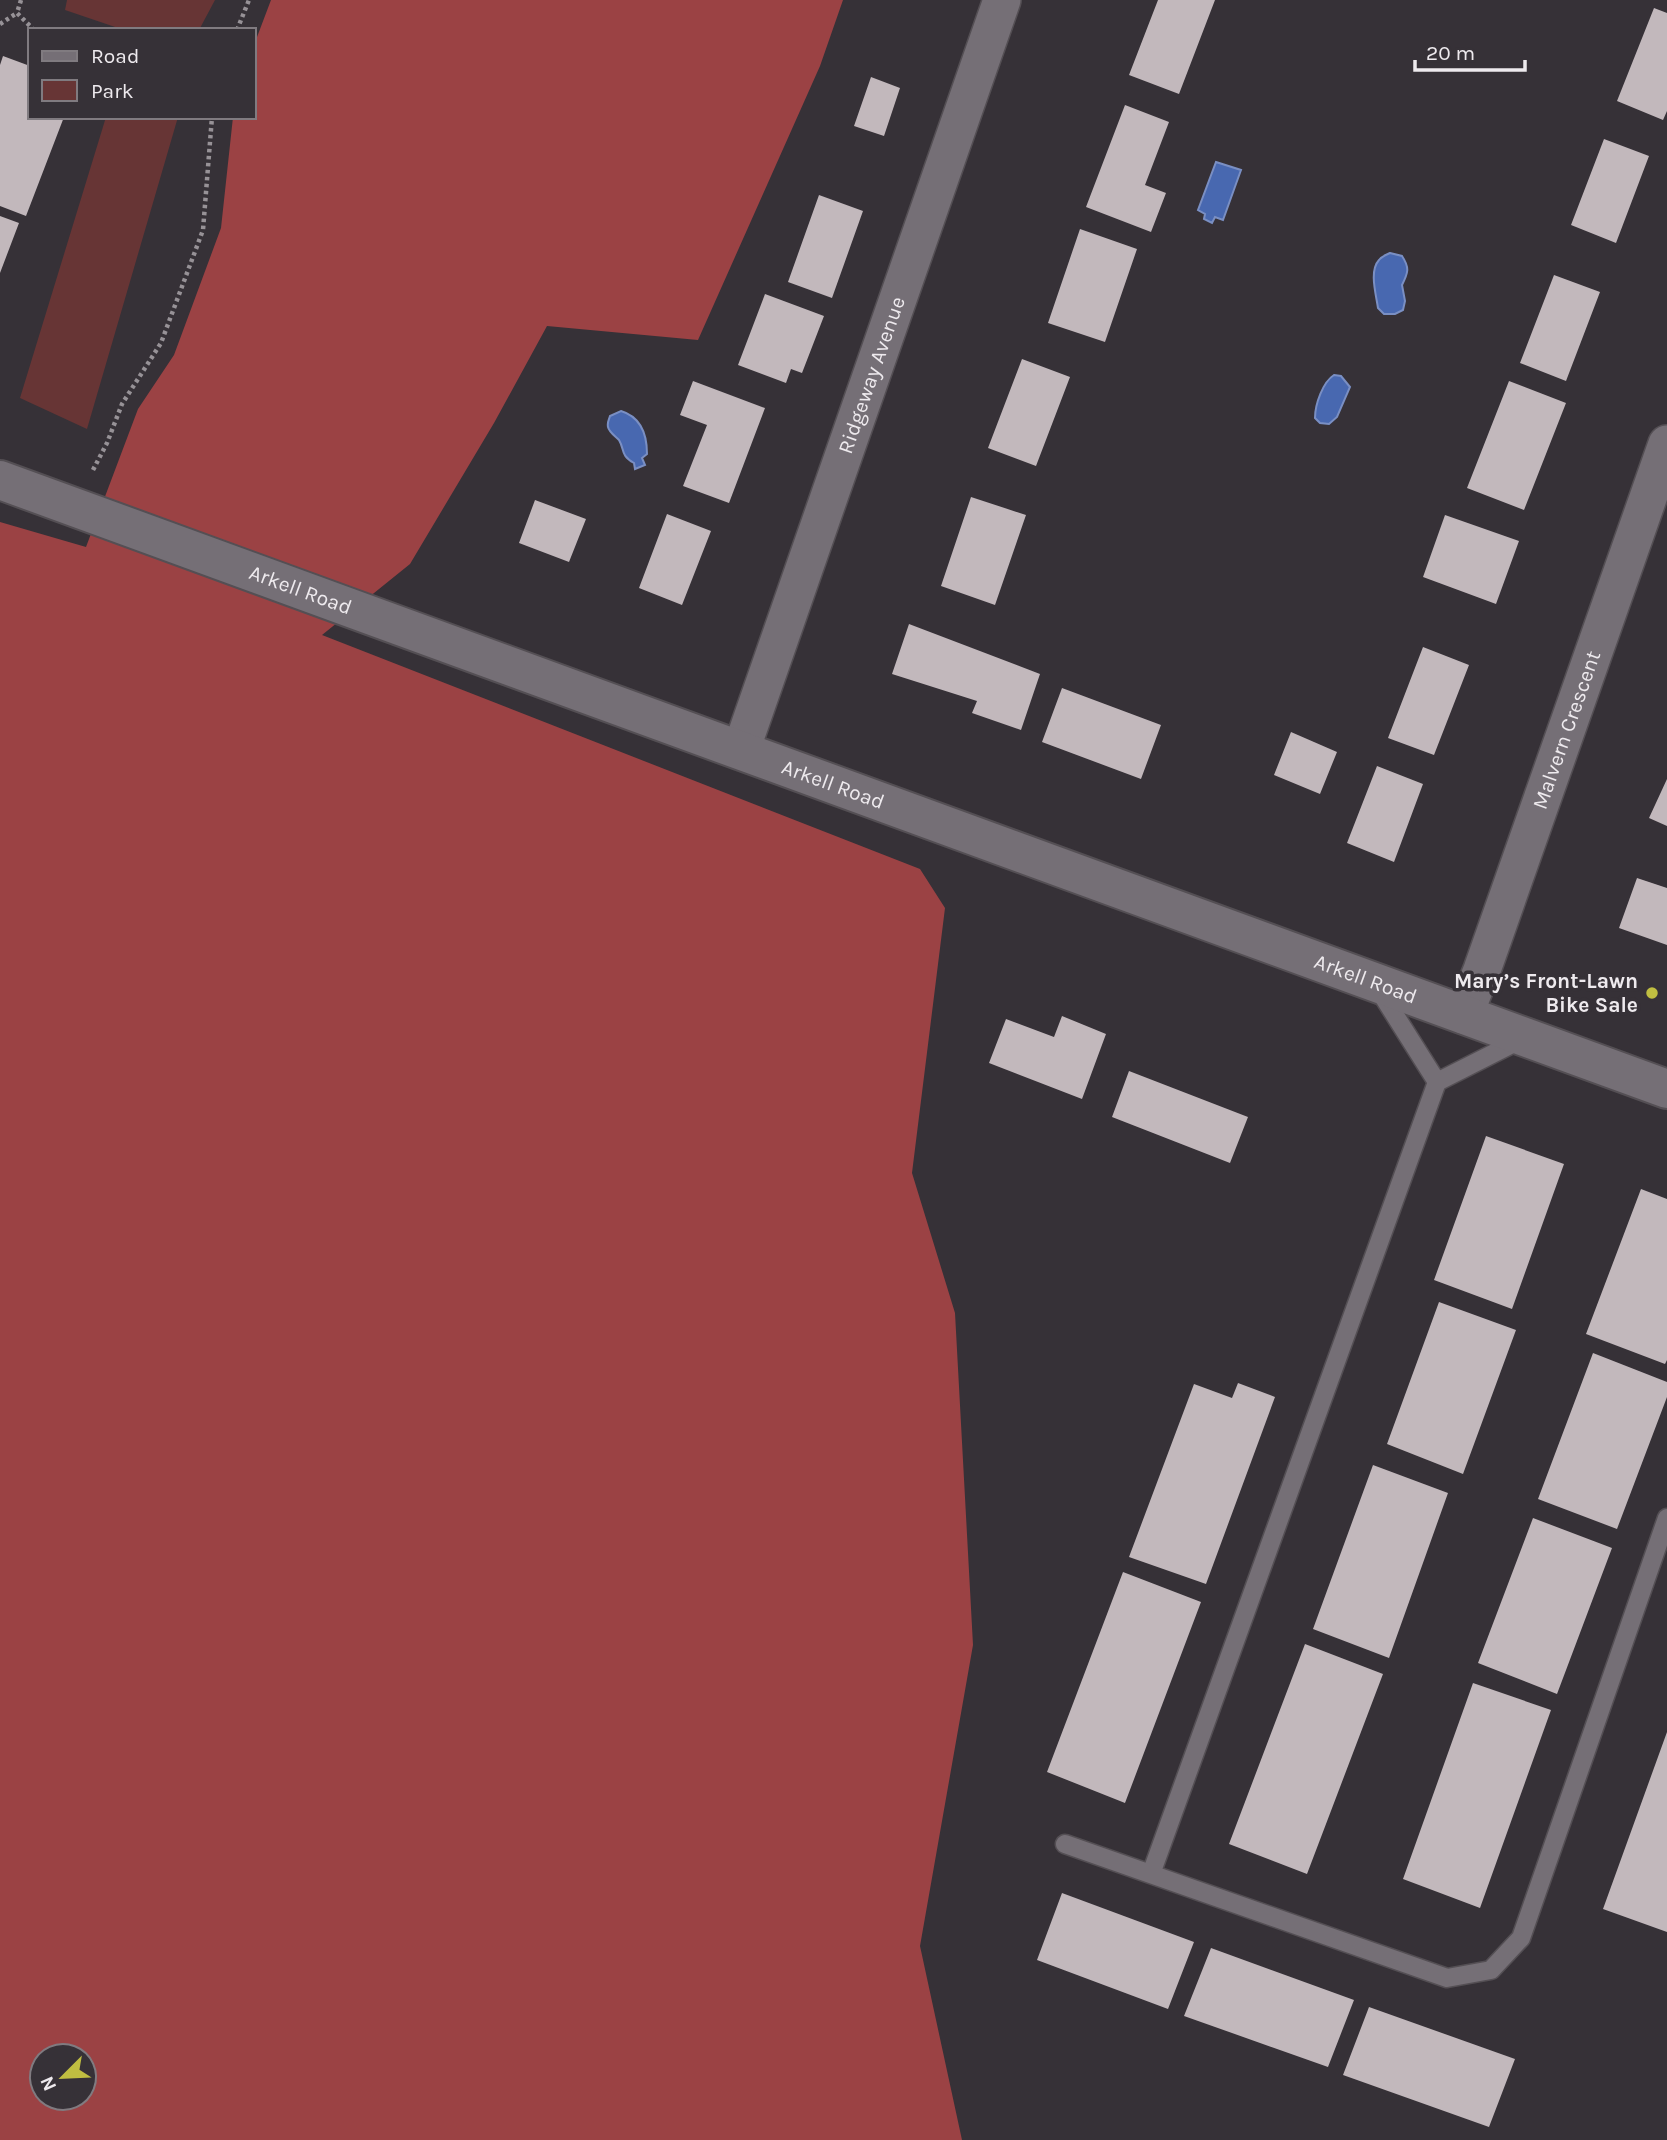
<svg xmlns="http://www.w3.org/2000/svg" width="1667" height="2140" viewBox="0 0 1667 2140" font-family="Karla,sans-serif">
	<rect width="100%" height="100%" fill="#363137"/>
	<path fill="#673535" d="M67 0H215L199 30H124L65 10Z
		M106 117H178L87 429 20 398Z"/>
	<path fill="#9b4244" fill-rule="evenodd" d="M271 0H843L820 66 698 340 547 326 494 423 410 564 322 635 920 869 945 908 912 1173 955 1313 973 1645 920 1946 962 2140H0V522L86 547 138 409 174 355 221 228 233 117H254V45ZM42 2056H84V2098H42Z"/>
	<path fill="#4868b0" stroke="#7a8fc3" stroke-width="2" d="M1216 162 1241 170 1223 220 1215 217 1212 223 1204 219 1205 214 1198 210Z
		M1390 253 1402 256C1410 268 1408 273 1402 285L1405 301 1403 310 1395 314H1384L1378 308C1376 294 1369 271 1379 260 1382 256 1386 255 1390 253Z
		M1334 375 1341 376 1350 387 1337 417 1329 424 1320 423 1315 418C1315 404 1323 382 1334 375Z
		M621 411C641 417 647 434 647 454L642 458 645 465 635 469 634 463C620 455 625 450 619 440 615 436 609 432 608 427 607 422 609 420 610 416Z"/>
	<path fill="#c2b8bc" d="M1158 0H1215L1179 94 1129 75Z
		M1654 8 1667 13V111L1663 120 1617 101Z
		M3 56 30 66V117H64L26 216 0 206V65Z
		M871 77 900 88 884 136 854 126Z
		M1125 105 1169 122 1145 185 1166 193 1151 232 1086 207Z
		M1604 139 1649 156 1616 243 1571 225Z
		M819 195 863 211 832 298 788 282Z
		M0 216 19 223 0 273Z
		M1080 229 1137 249 1105 342 1048 323Z
		M1554 275 1600 292 1566 381 1520 363Z
		M765 294 824 316 802 373 791 369 786 383 738 365Z
		M1022 359 1070 377 1036 466 988 448Z
		M693 381 765 408 729 503 683 486 707 425 680 415Z
		M1509 381 1566 403 1524 510 1467 488Z
		M971 497 1026 515 995 605 941 586Z
		M535 500 586 519 569 562 519 543Z
		M667 514 711 531 682 605 639 588Z
		M1445 515 1519 541 1496 604 1423 577Z
		M909 624 1040 674 1021 730 972 713 977 701 892 674Z
		M1423 647 1469 665 1434 755 1388 738Z
		M1062 688 1161 725 1141 779 1042 742Z
		M1291 732 1337 752 1320 794 1274 775Z
		M1377 766 1423 784 1394 862 1347 843Z
		M1667 779V826L1649 818Z
		M1637 878 1667 888V945L1619 928Z
		M1062 1016 1106 1034 1082 1099 989 1063 1006 1019 1054 1037Z
		M1129 1071 1248 1117 1230 1163 1112 1117Z
		M1486 1136 1564 1164 1512 1309 1434 1280Z
		M1641 1189 1667 1199V1360L1665 1364 1586 1334Z
		M1439 1302 1516 1330 1463 1474 1387 1444Z
		M1593 1353 1667 1382V1397L1617 1529 1538 1499Z
		M1238 1383 1275 1397 1206 1584 1129 1557 1194 1384 1232 1398Z
		M1373 1465 1448 1493 1389 1658 1313 1629Z
		M1533 1518 1612 1548 1557 1694 1478 1663Z
		M1123 1572 1201 1602 1125 1803 1047 1772Z
		M1305 1644 1383 1674 1307 1874 1229 1844Z
		M1473 1683 1551 1710 1480 1908 1403 1879Z
		M1667 1732V1932L1603 1909Z
		M1062 1893 1194 1942 1168 2009 1037 1960Z
		M1211 1948 1354 2000 1328 2067 1184 2016Z
		M1369 2007 1515 2059 1489 2127 1343 2075Z"/>
	<g fill="none" stroke-linecap="round" stroke-linejoin="round">
		<defs>
			<path id="service" d="M1379 990 1437 1082
				M1065 1844 1447 1978 1491 1970 1521 1938 1667 1518
				M1151 1874 1437 1082 1522 1039"/>
			<g id="minor">
				<path id="s1" d="M741 750 1002 0"/>
				<path id="s2" d="M1464 1015 1482 970 1667 444"/>
			</g>
			<g id="secondary">
				<path id="s3" d="M0 480 1667 1089"/>
			</g>
		</defs>
		<use href="#service" stroke="#544f54" stroke-width="21"/>
		<use href="#minor" stroke="#544f54" stroke-width="40"/>
		<use href="#secondary" stroke="#544f54" stroke-width="42"/>
		<path stroke="#979297" stroke-width="4.5" stroke-dasharray="3.5 3.5" stroke-linecap="butt" d="M21 0 17 13 34 30
			M0 24 17 13
			M237 30 249 0
			M93 470 107 443 122 404 161 343 203 230 212 117"/>
		<use href="#service" stroke="#756f76" stroke-width="18"/>
		<use href="#minor" stroke="#756f76" stroke-width="37"/>
		<use href="#secondary" stroke="#756f76" stroke-width="38"/>
	</g>
	<circle fill="#c0be41" stroke="#363137" stroke-width="2.5" cx="1652" cy="993" r="7"/>
	<g text-anchor="middle" stroke-width="7" stroke-linejoin="round" paint-order="stroke">
		<g font-size="21" fill="#eeeaee" stroke="#363137">
			<text dy="7" stroke="none"><textPath href="#s1" startOffset="397">Ridgeway Avenue</textPath></text>
			<text dy="7" stroke="none"><textPath href="#s3" startOffset="320">Arkell Road</textPath></text>
			<text dy="7" stroke="none"><textPath href="#s2" startOffset="303">Malvern Crescent</textPath></text>
			<text dy="7" stroke="none"><textPath href="#s3" startOffset="887">Arkell Road</textPath></text>
			<text dy="7" stroke="none"><textPath href="#s3" startOffset="1454">Arkell Road</textPath></text>
		</g>
		<g font-size="21" font-weight="bold" fill="#eeeaee" stroke="#363137" text-anchor="end">
			<text x="1638" y="988">Mary’s Front-Lawn<tspan x="1638" dy="24">Bike Sale</tspan></text>
		</g>
	</g>
	<rect x="28" y="28" width="228" height="91" fill="#363137" stroke="#807b80" stroke-width="2"/>
	<rect x="42" y="51" width="35" height="10" fill="#756f76" stroke="#807b80" stroke-width="2"/>
	<text x="91" y="63" font-size="21" fill="#eeeaee">Road</text>
	<rect x="42" y="80" width="35" height="21" fill="#673535" stroke="#807b80" stroke-width="2"/>
	<text x="91" y="98" font-size="21" fill="#eeeaee">Park</text>
	<g transform="translate(63 2077) rotate(246)"><circle r="33" fill="#363137" stroke="#807b80" stroke-width="2"/>
	<path d="M0-5L12 26L0 18L-12 26Z" fill="#c0be41"/>
	<text y="-10" font-size="19" font-weight="bold" text-anchor="middle" fill="#eeeaee">N</text>
	</g>
	<path d="M1415 60v10h110v-10" fill="none" stroke="#eeeaee" stroke-width="3.5"/>
	<text x="1426" y="60" font-size="21" fill="#eeeaee" stroke="#363137" stroke-width="5" paint-order="stroke">20 m</text>
</svg>
